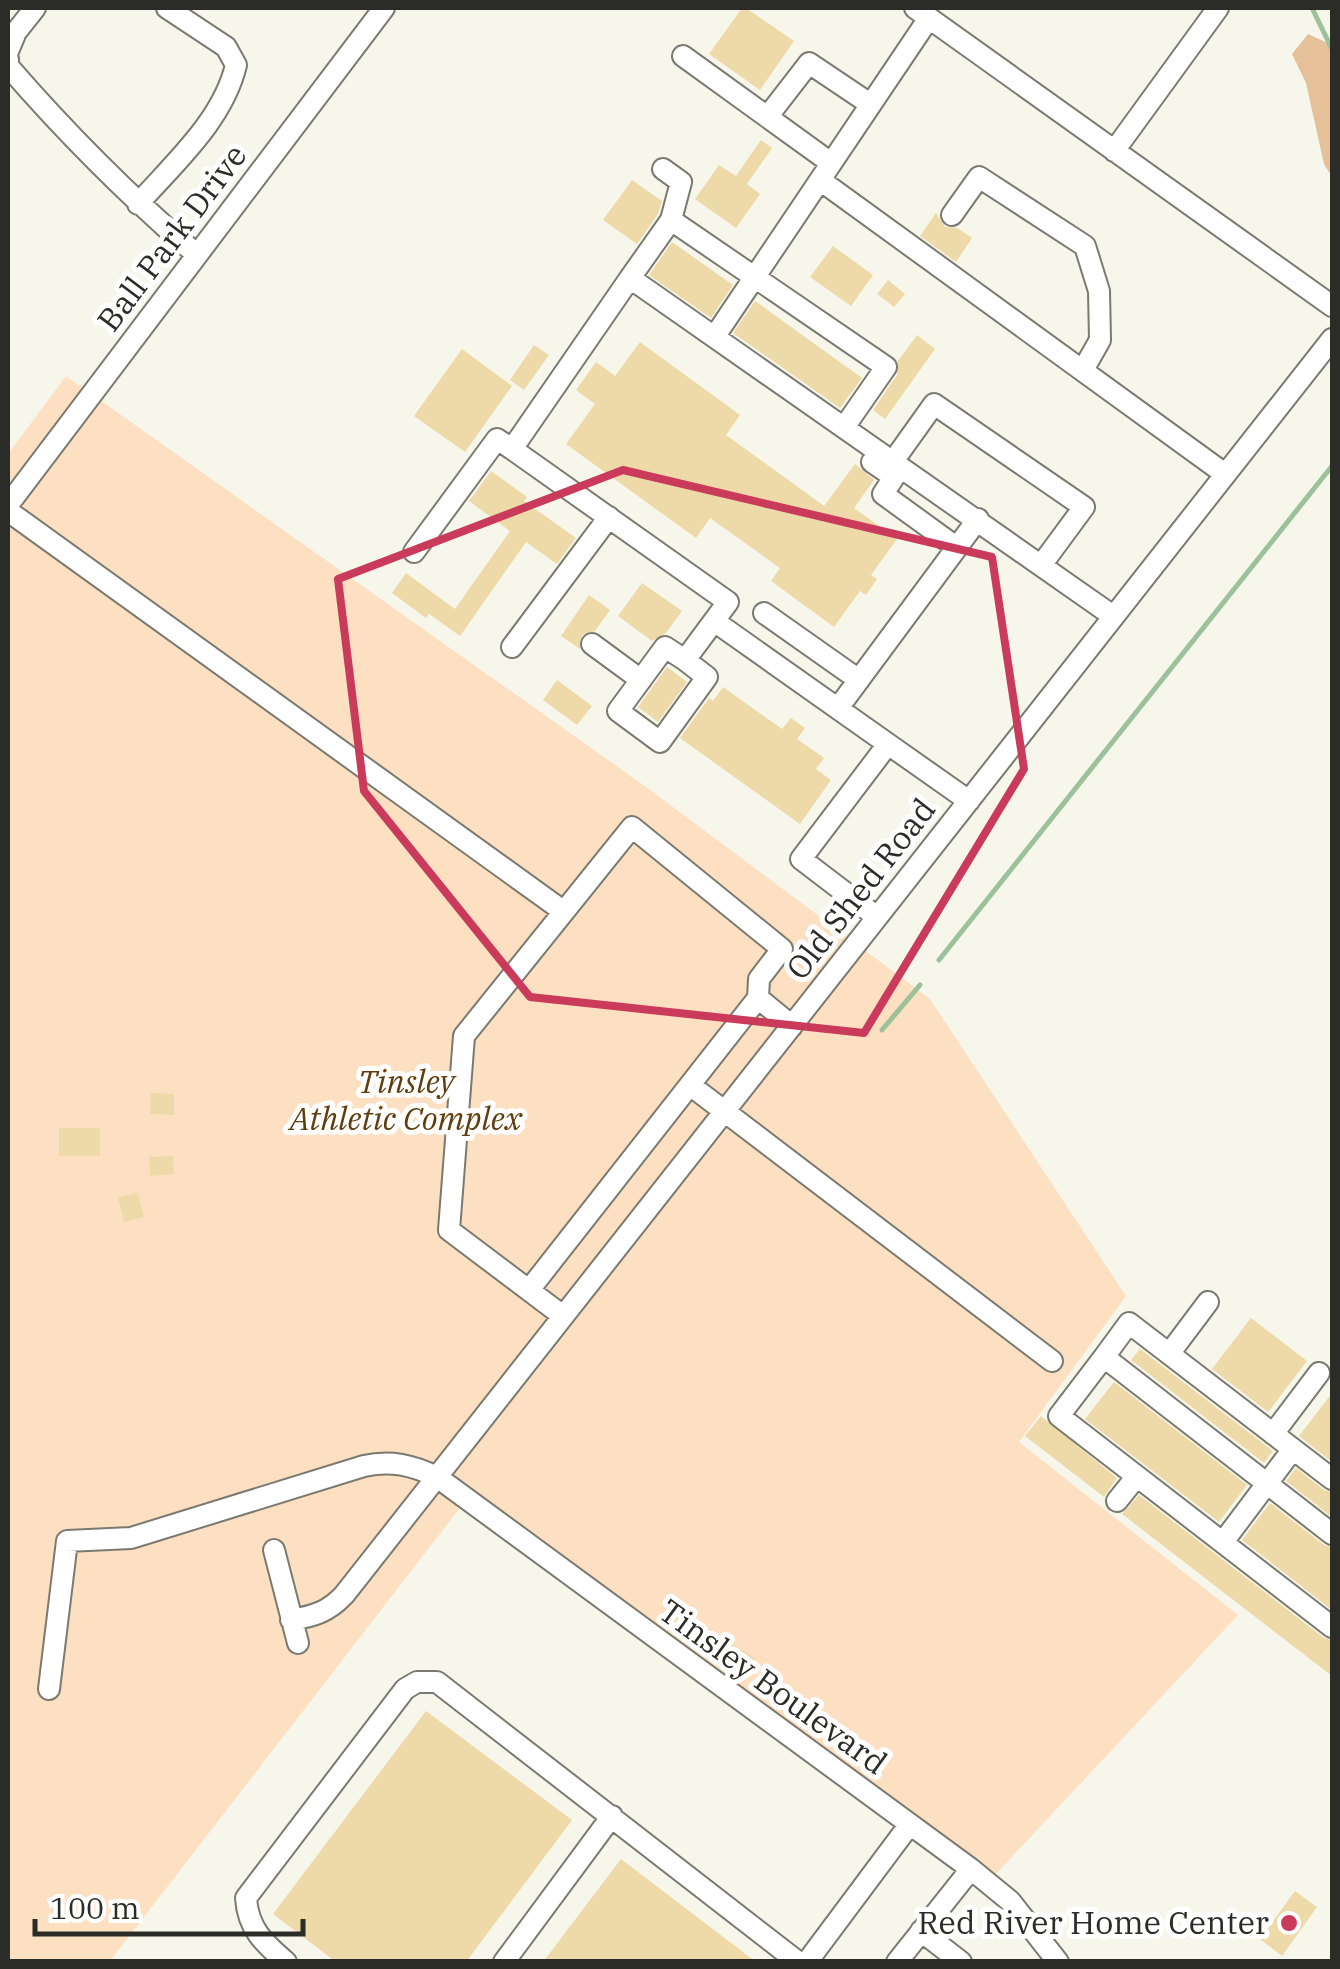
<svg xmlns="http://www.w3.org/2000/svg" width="1340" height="1969" viewBox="0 0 1340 1969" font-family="'IBM Plex Serif',serif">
	<rect width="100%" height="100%" fill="#f6f6eb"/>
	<path fill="#fde0c1" d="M66 376 649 789 930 999 1126 1296 1019 1442 1238 1615 994 1876 473 1491 110 1961H8V454Z"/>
	<path fill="#e5c098" d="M1308 34 1332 45V177L1324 164 1306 83 1292 54Z"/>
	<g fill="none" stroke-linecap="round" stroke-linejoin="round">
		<path stroke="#9dc29b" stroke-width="5" d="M1312 8 1332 49
			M939 960 1332 466
			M882 1030 920 985"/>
	</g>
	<path fill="#eed9a8" d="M742 8H746L794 41 760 90 709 54Z
		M761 140 772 148 747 184 760 194 736 228 695 199 719 165 736 176Z
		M632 180 662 201 658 214 637 244 603 220Z
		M936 213 945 227 957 228 972 238 956 262 920 236Z
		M672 242 733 285 711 318 649 275Z
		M833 246 873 275 851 306 810 277Z
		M888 280 905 294 894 307 877 294Z
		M755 301 862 378 840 408 733 333Z
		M917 335 935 349 885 419 873 410 897 375 898 361Z
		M640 342 740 415 726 435 824 506 855 464 874 480 854 508 897 539 871 575 877 579 866 595 860 591 834 627 771 581 780 568 710 518 696 538 566 444 595 404 576 390 596 362 615 376Z
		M534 345 549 355 524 390 510 380Z
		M462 349 512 386 465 452 414 416Z
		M491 471 527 497 524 501 576 538 557 564 526 542 460 636 429 614 426 618 392 593 406 573 455 609 510 531 469 501Z
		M642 583 682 611 666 633 652 641 618 616Z
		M589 595 610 610 595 631 582 635 580 649 561 636Z
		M667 667 687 682 658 722 638 707Z
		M557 680 592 706 577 725 543 700Z
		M723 687 782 729 791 718 805 728 797 739 824 758 816 769 831 780 800 824 680 738 709 698 713 701Z
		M151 1093 174 1094V1115L150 1114Z
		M59 1128H100V1156H59Z
		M173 1156 174 1174 150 1176 149 1157Z
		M138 1193 144 1217 124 1222 118 1197Z
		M1251 1318 1307 1361 1268 1412 1212 1369Z
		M1140 1349 1273 1451 1264 1463 1131 1360Z
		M1114 1382 1247 1485 1219 1522 1085 1419Z
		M1332 1393V1462L1299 1436Z
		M1041 1416 1117 1478 1104 1497 1025 1436Z
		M1296 1468 1324 1490 1332 1492V1517L1286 1481Z
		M1139 1495 1324 1638 1332 1640V1676L1122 1514Z
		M1270 1503 1324 1545 1332 1547V1610L1242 1540Z
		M732 1643 756 1659 745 1674 721 1657Z
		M426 1711 572 1820 466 1962H336L273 1914Z
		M621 1859 697 1917 756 1962H543Z
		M1295 1891 1317 1907 1282 1956 1260 1939Z"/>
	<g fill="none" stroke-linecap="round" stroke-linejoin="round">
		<defs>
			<path id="minor" d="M915 8 1332 306
				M8 51 16 32 35 8
				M683 56 831 163
				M8 59V66C66 133 129 196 196 254
				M768 116 809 63 870 104
				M1114 151 1218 8
				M663 169 681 182 671 220
				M820 180 1225 474
				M138 204C175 162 223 120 236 65L226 47 167 8
				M952 215 979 177 1085 246 1099 291 1100 340 1083 370
				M630 278 671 220 886 367 845 426
				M715 336 929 18
				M894 460 934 404 1084 507 1042 564
				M872 462 894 477 883 494 956 547
				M8 505 384 8
				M8 511 563 911
				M414 552 497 439 512 449
				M764 613 859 680
				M714 621 888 744
				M592 644 641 680
				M512 647 609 517
				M685 660 707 677 660 742 618 711 665 647 685 660 728 602 512 449 630 278 1113 616
				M838 708 978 519
				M877 917 801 859 888 744 969 801
				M758 998 792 1026
				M690 1085 1052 1361
				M529 1290 758 998 759 979 782 949 632 827 464 1036 449 1230 563 1316
				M1169 1354 1208 1302
				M1104 1357 1129 1323 1332 1479
				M1273 1434 1319 1373
				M1117 1501 1137 1476
				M1332 1534 1104 1357 1059 1416 1332 1627
				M1223 1542 1293 1449
				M274 1550 298 1643
				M291 1620C314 1616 328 1612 344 1595L1332 339
				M49 1689 67 1541 131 1538 364 1466C391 1460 412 1465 437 1477L971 1869 1010 1901 1058 1962
				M921 1931 961 1962
				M286 1962C264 1943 248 1929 246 1898L405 1689 417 1682H437L798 1962
				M504 1962 612 1816
				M807 1962 910 1824
				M897 1962 971 1869"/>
		</defs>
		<use href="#minor" stroke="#7a7a70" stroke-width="24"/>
		<use href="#minor" stroke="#fff" stroke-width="20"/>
	</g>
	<path fill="none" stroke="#ca3a5b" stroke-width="8" stroke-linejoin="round" d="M623 470 992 557 1024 769 864 1033 530 997 364 791 338 579Z"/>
	<circle fill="#ca3a5b" stroke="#fff" stroke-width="4" cx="1289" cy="1923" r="10"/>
	<g text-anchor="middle" stroke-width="10" stroke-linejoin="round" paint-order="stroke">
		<g font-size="32" fill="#2b2b27" stroke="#fff">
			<text transform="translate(172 238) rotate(-53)" y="11">Ball Park Drive</text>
			<text transform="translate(861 889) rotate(-52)" y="11">Old Shed Road</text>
			<text transform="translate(773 1687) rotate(36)" y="11">Tinsley Boulevard</text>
		</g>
		<g font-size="32" font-style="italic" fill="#613d0e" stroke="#fff">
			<text x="406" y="1093">Tinsley<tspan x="406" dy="37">Athletic Complex</tspan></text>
		</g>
		<g font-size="32" fill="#2b2b27" stroke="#fff" text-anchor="end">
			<text x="1269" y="1934">Red River Home Center</text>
		</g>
	</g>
	<rect width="1340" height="1969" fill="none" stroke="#2b2b27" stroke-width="20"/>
	<path d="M35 1919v15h268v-15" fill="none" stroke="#2b2b27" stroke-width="5"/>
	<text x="50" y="1919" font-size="30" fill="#2b2b27" stroke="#ffffff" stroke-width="8" paint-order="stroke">100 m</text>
</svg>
